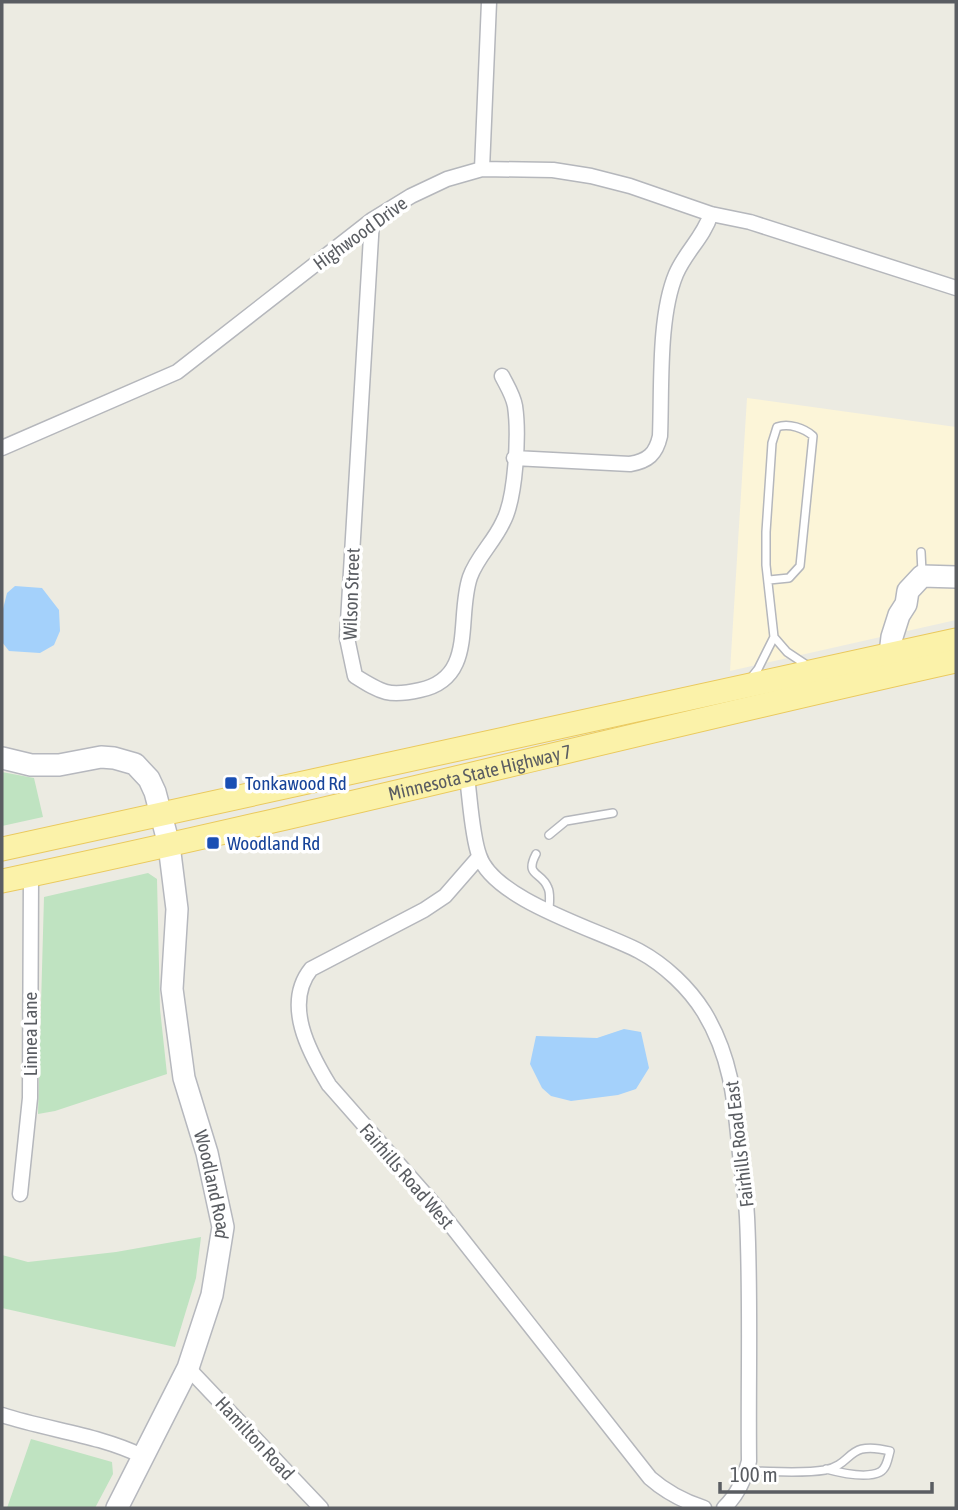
<svg xmlns="http://www.w3.org/2000/svg" width="958" height="1510" viewBox="0 0 958 1510" font-family="'Asap Condensed',sans-serif">
	<rect width="100%" height="100%" fill="#ecebe2"/>
	<path fill="#fcf5d8" d="M747 398 956 427V620L730 671Z"/>
	<path fill="#bfe3c1" d="M2 772 34 778 43 817 2 826Z
		M148 873 157 879 160 1009 167 1074 55 1111 38 1114 44 897Z
		M201 1237 196 1278 175 1347 2 1308V1255L28 1262 116 1252Z
		M31 1439 112 1462 113 1474 95 1508H7Z"/>
	<path fill="#a4d1fb" d="M15 586 42 588 59 610 60 631 54 645 40 653 9 651 2 642V613L7 593Z
		M624 1029 641 1032 649 1068 636 1089 618 1095 571 1101 551 1096 542 1088 530 1064 536 1036 597 1038Z"/>
	<g fill="none" stroke-linecap="round" stroke-linejoin="round">
		<defs>
			<path id="lane" d="M921 552 922 572
				M774 637 787 652 808 666
				M750 679 758 669 774 637 766 565V532L772 443 777 427C789 423 804 428 813 436L800 566 789 578 769 580
				M549 835 566 821 613 813
				M536 854C524 877 542 871 548 888 551 894 549 904 549 911
				M747 1471C771 1471 801 1474 825 1470 855 1464 845 1440 890 1451 888 1458 887 1468 880 1472 866 1479 841 1473 826 1469"/>
			<path id="street" d="M482 169 489 2
				M372 220 347 638 355 676C382 693 389 697 420 690 477 678 456 618 470 577 477 557 494 542 503 522 516 498 519 433 515 406 513 395 507 386 502 376
				M2 448 177 372 372 220 411 196 447 179 482 169 553 170 591 176 630 186 711 214 750 222 956 288
				M514 458 630 464C648 461 656 454 660 436 662 388 658 317 676 274 686 251 703 238 711 214
				M467 777C470 799 472 836 479 855 493 900 599 930 639 951 665 965 689 988 704 1012 732 1058 735 1103 740 1154 742 1175 746 1196 747 1217 751 1298 748 1380 749 1461 744 1480 738 1494 724 1508
				M479 857 445 896 424 910 311 969C283 1004 309 1052 329 1085L439 1210 650 1478C667 1493 683 1501 704 1508
				M20 1194 30 1098 31 875
				M188 1368 321 1508
				M2 1415C48 1430 99 1435 142 1456"/>
			<g id="secondary">
				<path d="M890 654 892 637 899 615 906 604 908 591 922 576 956 577"/>
				<path id="s1" d="M2 758 31 765H59L101 757 114 758 135 764 149 779 155 792 169 845 177 909 172 989 184 1078 207 1153 223 1227 212 1295 188 1368 117 1508"/>
			</g>
			<g id="primary">
				<path d="M2 849 956 640"/>
				<path id="s2" d="M2 881C321 814 637 732 956 661"/>
			</g>
		</defs>
		<use href="#lane" stroke="#b5b7bc" stroke-width="10"/>
		<use href="#street" stroke="#b5b7bc" stroke-width="17"/>
		<use href="#secondary" stroke="#b6b8be" stroke-width="24"/>
		<use href="#primary" stroke="#eac95d" stroke-width="25"/>
		<use href="#lane" stroke="#fff" stroke-width="7"/>
		<use href="#street" stroke="#fff" stroke-width="14"/>
		<use href="#secondary" stroke="#fff" stroke-width="21"/>
		<use href="#primary" stroke="#fbf2a9" stroke-width="23"/>
	</g>
	<g fill="#1a4fb4" stroke="#fff" stroke-width="2.5">
		<rect x="224" y="776" width="14" height="14" rx="3.5"/>
		<rect x="206" y="836" width="14" height="14" rx="3.5"/>
	</g>
	<g text-anchor="middle" stroke-width="7" stroke-linejoin="round" paint-order="stroke">
		<g font-size="19" fill="#5a5d62" stroke="#fff">
			<text transform="translate(360 233) rotate(-36)" y="7">Highwood Drive</text>
			<text transform="translate(351 594) rotate(-88)" y="7">Wilson Street</text>
			<text dy="7" stroke="none"><textPath href="#s2" startOffset="490">Minnesota State Highway 7</textPath></text>
			<text transform="translate(30 1034) rotate(-90)" y="7">Linnea Lane</text>
			<text transform="translate(739 1144) rotate(-97)" y="7">Fairhills Road East</text>
			<text transform="translate(407 1176) rotate(49)" y="7">Fairhills Road West</text>
			<text dy="7" stroke="none"><textPath href="#s1" startOffset="570">Woodland Road</textPath></text>
			<text transform="translate(255 1438) rotate(47)" y="7">Hamilton Road</text>
		</g>
		<g font-size="19" fill="#164399" stroke="#fff" text-anchor="start">
			<text x="245" y="790">Tonkawood Rd</text>
			<text x="227" y="850">Woodland Rd</text>
		</g>
	</g>
	<rect width="958" height="1510" fill="none" stroke="#5a5d62" stroke-width="7"/>
	<path d="M720 1482v10h212v-10" fill="none" stroke="#5a5d62" stroke-width="3.5"/>
	<text x="730" y="1482" font-size="21" fill="#5a5d62" stroke="#ffffff" stroke-width="5" paint-order="stroke">100 m</text>
</svg>
